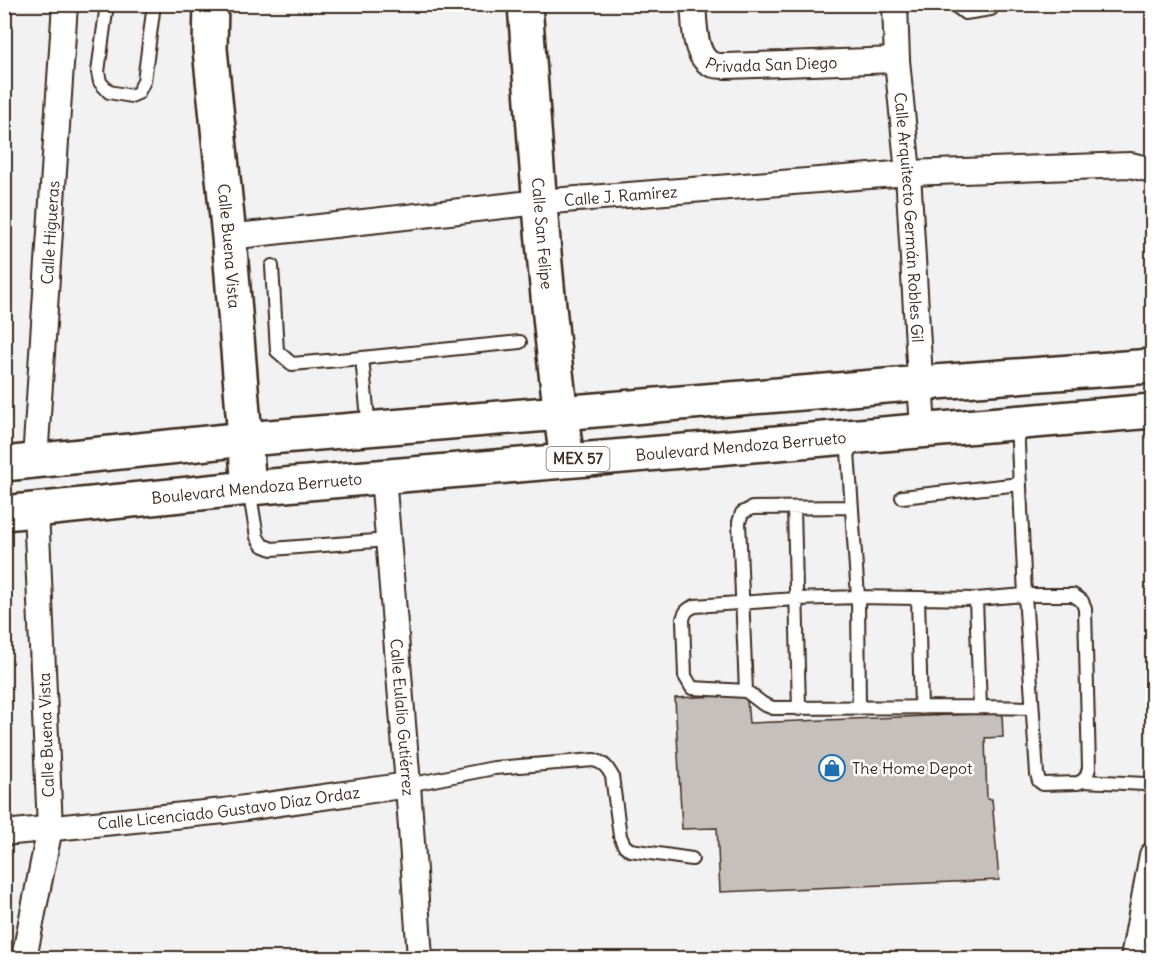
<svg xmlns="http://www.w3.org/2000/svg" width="1157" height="963" viewBox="0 0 1157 963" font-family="Delius,sans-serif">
	<rect width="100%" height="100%" fill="#f3f2f2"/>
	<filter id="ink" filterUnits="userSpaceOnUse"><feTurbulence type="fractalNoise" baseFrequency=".0167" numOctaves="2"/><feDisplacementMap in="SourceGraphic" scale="12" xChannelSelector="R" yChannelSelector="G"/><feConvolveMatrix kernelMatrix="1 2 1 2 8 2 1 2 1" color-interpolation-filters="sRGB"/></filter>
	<g filter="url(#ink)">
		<path fill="#c6c0bd" stroke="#3b2a1e" stroke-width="1.5" d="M741 695 747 700 749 723 1002 713 1003 737 985 738 987 799H992L999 880 720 892 717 828 682 829 675 698Z"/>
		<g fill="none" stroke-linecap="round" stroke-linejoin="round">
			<defs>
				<path id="lane" d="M107 4 98 72 100 82 109 92 131 96 138 93 144 81 154 4
					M953 4 965 13 991 9 993 4
					M4 230V253
					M272 266 277 351 292 364 362 358 369 429
					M362 358 520 342
					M1017 423 1025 595 1037 774 1039 781 1043 784 1078 783C1086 780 1087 775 1089 768L1085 609 1082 601 1073 595H1025L976 599 858 597 796 599 695 606C687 609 685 612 683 619L685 676 692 688 746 691 763 704 773 708 980 707 1032 708
					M847 437 858 597 859 708
					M249 489 257 537 262 545 272 549 388 540
					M902 497 1020 484
					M794 508 799 709
					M918 598 921 708
					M976 599 980 707
					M746 691 739 522 742 513 752 508 852 507
					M1083 781 1145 784 1152 789
					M408 785 494 768 594 760C604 763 607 767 612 776L620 836 624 845 630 850 692 859"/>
				<g id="street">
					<path id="s1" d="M693 4C695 22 693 55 711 64 715 66 722 66 726 66L897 60"/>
					<path id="s2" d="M895 4 897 60 908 173 923 430"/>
					<path id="s3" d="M229 237 539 202 908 173 1130 165 1152 170"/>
					<path id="s4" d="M35 460 65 4"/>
					<path id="s5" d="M383 476 408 785 420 958"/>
					<path id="s6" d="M4 833 224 811 408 785"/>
					<path d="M24 958 50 828 36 510"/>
					<path d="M1133 958 1152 855"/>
				</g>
				<g id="secondary">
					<path id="s7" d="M211 4 210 49 229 237 249 488"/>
					<path id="s8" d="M525 4C536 157 546 309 567 460"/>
				</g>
				<g id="primary">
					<path d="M4 464 246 439 922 383 1152 366"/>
					<path id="s9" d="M4 513 249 488 1152 411"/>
				</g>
			</defs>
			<use href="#lane" stroke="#3b2a1e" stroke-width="16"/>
			<use href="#street" stroke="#3b2a1e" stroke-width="28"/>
			<use href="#secondary" stroke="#3b2a1e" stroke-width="38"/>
			<use href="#primary" stroke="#3b2a1e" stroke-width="38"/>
			<use href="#lane" stroke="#fff" stroke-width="12"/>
			<use href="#street" stroke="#fff" stroke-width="24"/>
			<use href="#secondary" stroke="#fff" stroke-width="33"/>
			<use href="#primary" stroke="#fff" stroke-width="33"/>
		</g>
	</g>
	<defs>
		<symbol id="shop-ring" viewBox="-11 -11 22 22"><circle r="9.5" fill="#fff" stroke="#1f6fb2" stroke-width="1.5"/><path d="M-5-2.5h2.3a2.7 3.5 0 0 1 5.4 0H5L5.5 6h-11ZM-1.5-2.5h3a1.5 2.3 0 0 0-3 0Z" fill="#1f6fb2"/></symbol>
	</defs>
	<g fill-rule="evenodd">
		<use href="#shop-ring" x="817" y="753" width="30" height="30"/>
	</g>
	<g text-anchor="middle" stroke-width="5" stroke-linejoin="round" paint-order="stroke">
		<rect fill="#fff" stroke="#766a62" stroke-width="1.5" x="546.5" y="447" width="63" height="24" rx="4.5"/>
		<g font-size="15" font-weight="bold" fill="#3b2a1e">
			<text x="578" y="464">MEX 57</text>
		</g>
		<g font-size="16" fill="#3b2a1e" stroke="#fff">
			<text dy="6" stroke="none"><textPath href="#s1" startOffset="126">Privada San Diego</textPath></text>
			<text dy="6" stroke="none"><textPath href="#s3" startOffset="394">Calle J. Ramírez</textPath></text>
			<text dy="6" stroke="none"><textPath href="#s2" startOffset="214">Calle Arquitecto Germán Robles Gil</textPath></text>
			<text dy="6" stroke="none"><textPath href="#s4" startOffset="228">Calle Higueras</textPath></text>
			<text dy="6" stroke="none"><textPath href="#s8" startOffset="230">Calle San Felipe</textPath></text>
			<text dy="6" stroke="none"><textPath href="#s7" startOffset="243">Calle Buena Vista</textPath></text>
			<text dy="6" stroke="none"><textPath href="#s9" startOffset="740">Boulevard Mendoza Berrueto</textPath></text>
			<text dy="6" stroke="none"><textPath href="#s9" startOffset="254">Boulevard Mendoza Berrueto</textPath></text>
			<text dy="6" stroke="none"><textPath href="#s5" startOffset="242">Calle Eulalio Gutiérrez</textPath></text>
			<text transform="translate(46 735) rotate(-92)" y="6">Calle Buena Vista</text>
			<text dy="6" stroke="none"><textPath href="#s6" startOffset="226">Calle Licenciado Gustavo Díaz Ordaz</textPath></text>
		</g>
		<g font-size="16" fill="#3b2a1e" stroke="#fff" text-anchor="start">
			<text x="852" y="774">The Home Depot</text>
		</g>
	</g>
	<rect width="1157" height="963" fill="none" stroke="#fff" stroke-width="24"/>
	<rect x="12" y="12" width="1133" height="939" fill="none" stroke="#3b2a1e" stroke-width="2" filter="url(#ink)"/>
</svg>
